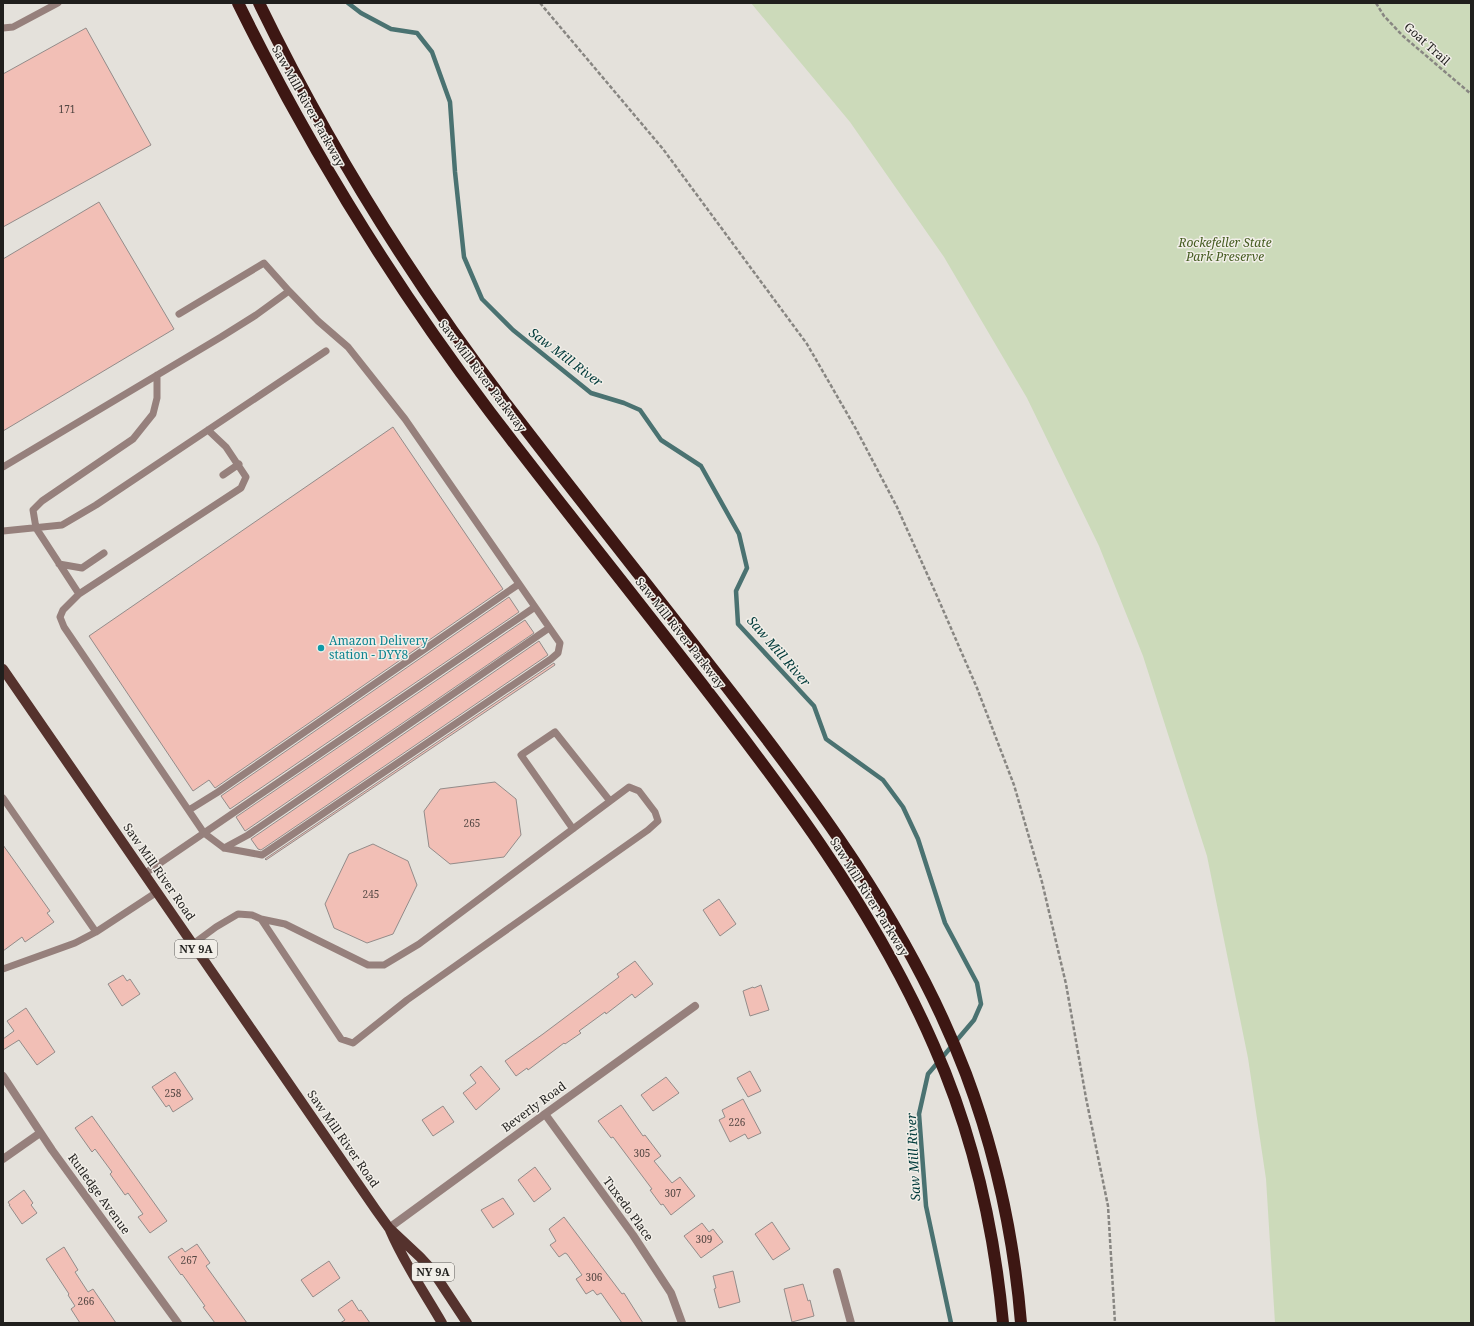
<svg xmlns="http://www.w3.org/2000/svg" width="1474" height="1326" viewBox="0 0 1474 1326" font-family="'Noto Serif',serif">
	<rect width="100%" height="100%" fill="#e4e1db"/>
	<path fill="#ccdaba" d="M751 3H1471V1323H1275L1266 1179 1248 1058 1207 856 1143 656 1099 546 1027 398 944 257 850 122Z"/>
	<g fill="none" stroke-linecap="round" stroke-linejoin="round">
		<path stroke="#4a7271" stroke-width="4.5" d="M348 3 361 13 391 29 417 33 432 52 450 102 455 172 464 257 482 299 513 330 591 393 624 403 640 410 661 440 701 466 739 534 747 568 736 591 738 624 814 706 826 739 883 780 903 807 918 839 945 923 977 983 981 1004 974 1020 928 1074 919 1114 926 1206 951 1323"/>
	</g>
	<path fill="#f2bfb6" stroke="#938c8a" d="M86 28 151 145 3 227V74Z
		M99 202 174 329 3 431V259Z
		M393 427 503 589 215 788 209 780 193 791 89 636Z
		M509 597 519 612 230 809 221 796Z
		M525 620 534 633 245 831 236 817Z
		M539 641 548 655 261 850 258 849 251 839Z
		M554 663 555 665 266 860 265 859Z
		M495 782 516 799 521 835 504 857 450 864 429 847 424 811 440 789Z
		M373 844 408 861 417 885 393 934 367 943 334 928 325 904 349 854Z
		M3 845 50 911 47 913 54 922 25 942 22 937 3 951Z
		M719 899 736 924 720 936 703 910Z
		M635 961 653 984 635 998 632 994 606 1014 605 1012 579 1031 581 1033 565 1044 564 1043 528 1070 527 1068 516 1076 505 1061 543 1034 619 977 617 974Z
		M123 975 127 981 130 979 140 994 122 1006 108 984Z
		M761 985 769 1010 750 1016 743 991 753 987 754 988Z
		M26 1008 55 1052 37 1065 19 1040 3 1050V1039L14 1031 7 1021Z
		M481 1066 500 1089 476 1110 463 1093 476 1083 470 1075Z
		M750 1071 761 1091 748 1097 737 1078Z
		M175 1072 193 1099 173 1112 169 1105 166 1107 152 1087Z
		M666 1077 679 1093 653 1111 641 1095Z
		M743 1099 761 1133 748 1139 745 1134 730 1142 719 1120 725 1117 722 1110Z
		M621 1105 643 1136 645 1135 661 1156 654 1161 672 1183 680 1177 695 1196 671 1215 663 1204 661 1205 650 1190 652 1189 613 1137 611 1138 598 1121Z
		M443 1106 454 1122 433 1136 422 1120Z
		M92 1116 167 1221 150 1233 138 1217 143 1214 128 1193 125 1195 110 1174 112 1172 95 1149 92 1152 75 1128Z
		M535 1167 551 1189 534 1202 518 1180Z
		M24 1190 33 1203 31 1205 37 1213 22 1224 9 1205H10L8 1202Z
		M503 1198 514 1214 493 1228 481 1210Z
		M564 1217 622 1294 624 1293 643 1323H622L601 1293 597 1295 593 1290 586 1294 576 1279 582 1275 567 1254 565 1253 559 1257 550 1245 556 1241 549 1229Z
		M772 1222 790 1249 773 1260 755 1234Z
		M702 1223 709 1232 713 1229 723 1242 701 1258 684 1236Z
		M197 1244 210 1263 206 1266 247 1323H215L203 1307 205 1306 182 1274 181 1275 168 1257 182 1248 185 1252Z
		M64 1247 78 1270 75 1272 88 1292 93 1289 116 1323H80L71 1309 75 1306 68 1295 69 1294 46 1259Z
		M329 1261 340 1278 313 1297 301 1280Z
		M733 1271 740 1302 719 1308 714 1289 716 1288 713 1276Z
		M803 1284 808 1301 810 1300 814 1316 792 1322 784 1289Z
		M352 1300 359 1311 361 1310 370 1323H340L345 1320 338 1310Z"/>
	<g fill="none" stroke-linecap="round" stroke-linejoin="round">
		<path stroke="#888682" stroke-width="2.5" stroke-dasharray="4 2" stroke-linecap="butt" d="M540 3 663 149 807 344 856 429 897 507 937 596 977 688 1014 785 1042 882 1066 984 1086 1098 1108 1206 1115 1323
			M1376 3 1384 16 1403 36 1471 94"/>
		<path stroke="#96807c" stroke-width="7" d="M3 28 13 27 58 3
			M179 314 264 263 289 291
			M3 467 221 337 256 315 289 291 318 321 348 347 405 419 560 643 558 653 551 659 262 855 224 848 204 833 64 627 60 617 63 610 79 594 241 488 246 477 226 447 208 430
			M223 475 239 464
			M3 531 62 525 96 505 326 351
			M59 564 82 568 104 553
			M79 594 36 528 33 510 42 501 133 439 153 414 157 398V375
			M3 798 96 932
			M189 810 218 792 519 584
			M573 829 521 755 555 732 610 801
			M224 848 248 835 549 628
			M144 874 535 607
			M193 944 216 927 238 914 252 915 261 919 285 924 368 965H384L419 944 629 787 639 791 655 812 658 821 648 830 407 1000 353 1043 341 1039 261 919
			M3 969 75 943 96 932 157 892"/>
		<path stroke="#96807c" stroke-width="8" d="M3 1076 52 1150 178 1323
			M545 1114 633 1235 671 1293 682 1323
			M3 1159 40 1133
			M389 1228 545 1114 695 1006
			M837 1272 851 1323"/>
		<path stroke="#55322d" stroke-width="10" d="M3 669 376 1210 389 1228 420 1257 432 1270 467 1323
			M390 1230C404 1263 424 1292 442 1323"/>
		<path stroke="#3d1713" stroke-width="12" d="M238 3C309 147 393 284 490 412 557 500 627 587 695 675 785 791 875 910 934 1046 973 1134 994 1227 1003 1323
			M259 3C328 145 411 279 507 405 574 493 644 580 712 668 810 793 909 924 966 1074 996 1154 1014 1238 1021 1323"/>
	</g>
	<circle fill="#0f9aa8" stroke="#f1eee8" stroke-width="1.5" cx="321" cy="648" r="4"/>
	<g text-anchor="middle" stroke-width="3" stroke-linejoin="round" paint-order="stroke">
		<g font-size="10" fill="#544743">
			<text x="67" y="113">171</text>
			<text x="472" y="827">265</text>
			<text x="371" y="898">245</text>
			<text x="173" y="1097">258</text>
			<text x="737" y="1126">226</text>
			<text x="642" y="1157">305</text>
			<text x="673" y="1197">307</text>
			<text x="704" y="1243">309</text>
			<text x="189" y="1264">267</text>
			<text x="594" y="1281">306</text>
			<text x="86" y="1305">266</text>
		</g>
		<g fill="#f1eee8" stroke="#5f5d5a" stroke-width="1">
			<rect x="175" y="940" width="42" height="18" rx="3"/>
			<rect x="412" y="1263" width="42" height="18" rx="3"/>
		</g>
		<g font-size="11" font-weight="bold" fill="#201f1d">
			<text x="196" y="953">NY 9A</text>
			<text x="433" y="1276">NY 9A</text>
		</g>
		<g font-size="12" fill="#201f1d" stroke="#f1eee8">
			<text transform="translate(1427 44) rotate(42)" y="4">Goat Trail</text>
			<text transform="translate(308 106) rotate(61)" y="4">Saw Mill River Parkway</text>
			<text transform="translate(482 376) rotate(53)" y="4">Saw Mill River Parkway</text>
			<text transform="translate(680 633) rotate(52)" y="4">Saw Mill River Parkway</text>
			<text transform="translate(159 872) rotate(55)" y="4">Saw Mill River Road</text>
			<text transform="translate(869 897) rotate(58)" y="4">Saw Mill River Parkway</text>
			<text transform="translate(534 1107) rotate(-36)" y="4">Beverly Road</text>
			<text transform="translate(343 1139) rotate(55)" y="4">Saw Mill River Road</text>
			<text transform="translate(99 1194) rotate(54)" y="4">Rutledge Avenue</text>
			<text transform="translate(628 1209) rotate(54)" y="4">Tuxedo Place</text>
		</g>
		<g font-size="12" font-style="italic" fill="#455c20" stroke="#f1eee8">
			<text x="1225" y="247">Rockefeller State<tspan x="1225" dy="14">Park Preserve</tspan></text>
		</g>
		<g font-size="12" fill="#0d838f" stroke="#f1eee8" text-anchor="start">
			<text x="329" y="645">Amazon Delivery<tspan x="329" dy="14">station - DYY8</tspan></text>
		</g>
		<g font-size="13" font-style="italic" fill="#003a3a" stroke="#f1eee8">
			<text transform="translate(566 357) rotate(37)" y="5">Saw Mill River</text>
			<text transform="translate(779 651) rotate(49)" y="5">Saw Mill River</text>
			<text transform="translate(913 1157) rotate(-93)" y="5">Saw Mill River</text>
		</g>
	</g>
	<rect width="1474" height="1326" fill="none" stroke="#201f1d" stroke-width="8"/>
</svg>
